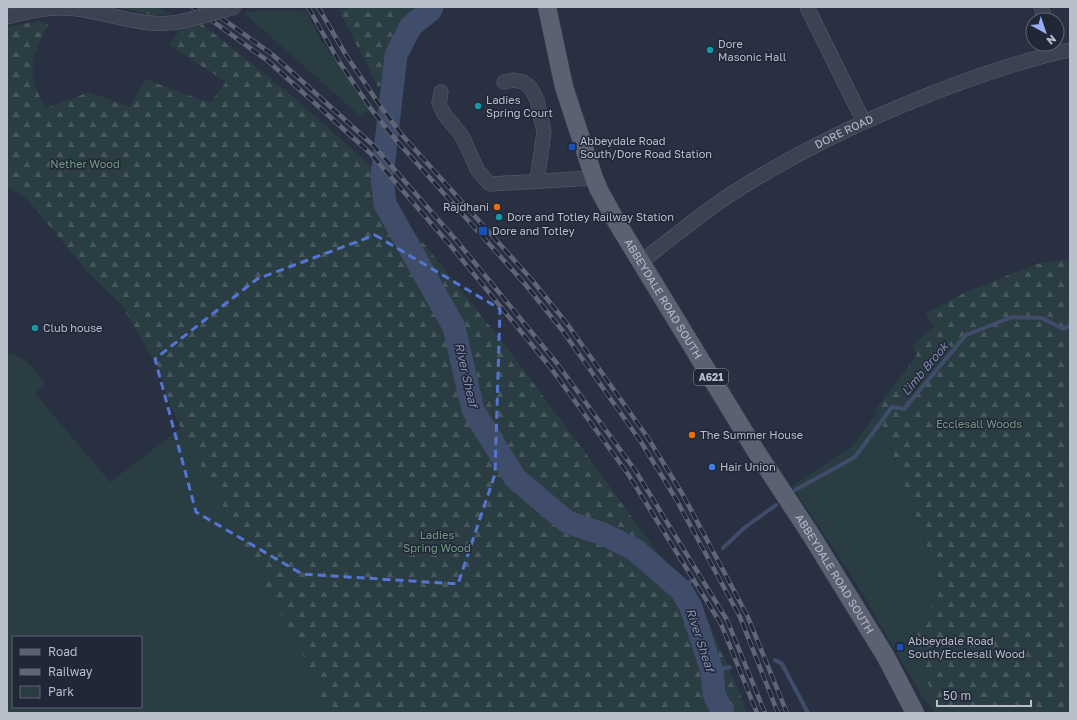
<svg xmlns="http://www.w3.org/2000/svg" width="1077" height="720" viewBox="0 0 1077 720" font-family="'Golos Text',sans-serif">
	<defs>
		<pattern id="forest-firs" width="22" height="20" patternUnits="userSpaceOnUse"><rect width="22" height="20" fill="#2a3d43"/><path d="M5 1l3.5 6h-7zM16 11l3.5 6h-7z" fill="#47575d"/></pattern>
	</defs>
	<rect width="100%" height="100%" fill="#283042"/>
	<path fill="#2a3d43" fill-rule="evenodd" d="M260 10 306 11 319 37 369 110 361 117 244 13Z
		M7 354C26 354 34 370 46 384L35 393 110 482 181 428 307 662 327 713H7ZM13 637H141V707H13Z
		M877 413 940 582 938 597 918 622 917 658 941 713H935L921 695 858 586 792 486 851 447Z"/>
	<path fill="url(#forest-firs)" d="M113 7H159L170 14 152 15Z
		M358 7H429L430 11 411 26 396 55 394 75 378 87 339 10Z
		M39 21 48 24C40 42 28 61 34 82 36 91 42 100 46 108L89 92 130 107 145 79 210 103 226 82 169 45 180 30 202 24 296 99 374 169 400 214 508 349 584 451 667 566 687 585 710 626 737 686 747 713H327L307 662 181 428 169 402 158 367 121 304 88 272 27 199 7 186V27Z
		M1070 259V713H941L917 658 918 622 938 597 940 582 876 409 917 355 913 345 933 327 926 313 966 292 1036 264Z"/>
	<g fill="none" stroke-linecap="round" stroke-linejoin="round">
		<path stroke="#3f4c6a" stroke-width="4" d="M795 490 855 457 892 407 904 409 966 335 1012 317 1042 318 1063 329 1070 325
			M723 548 744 528 776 505
			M681 590 691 581
			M775 660 782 664 808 713
			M712 671 730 667"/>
		<path stroke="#3f4c6a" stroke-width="23" d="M432 7 430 11 411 26 396 55 382 177 385 204 454 327 473 410 515 478 567 522 603 534 634 549 681 590 691 607 712 671 714 694 723 713"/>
		<defs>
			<g id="minor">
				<path d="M807 7 864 122"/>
				<path d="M1041 7 1045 20"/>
				<path d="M7 17C26 12 45 7 64 8 105 9 143 31 184 21"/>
				<path d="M504 82 513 80 523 82 530 87 537 100 544 132 537 181"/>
				<path d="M441 92 439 103 444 114 462 136 478 171 490 184 594 178"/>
				<path id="s1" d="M641 262C671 239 699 215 731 194 801 149 876 114 954 85 992 71 1031 58 1070 50"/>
			</g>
			<g id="major">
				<path id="s2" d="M547 7 564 87 594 178 599 190 616 221 754 448 811 535 886 657 915 713"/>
			</g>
		</defs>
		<use href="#minor" stroke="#5a606f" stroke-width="15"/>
		<use href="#major" stroke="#464b5b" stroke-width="19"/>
		<use href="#minor" stroke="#3c4251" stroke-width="14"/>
		<use href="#major" stroke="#5b6171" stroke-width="18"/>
		<defs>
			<path id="rail" d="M193 7 268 61 370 153 450 245 550 367 628 474 721 624 757 713
				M206 7 273 55 374 146 456 240 556 362 635 470 727 620 765 713
				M308 7 338 60 371 109 396 140 525 284 562 330 641 442 676 499 740 617 778 713
				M318 7 346 55 379 104 402 135 532 280 568 325 648 438 683 495 747 615 787 713"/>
		</defs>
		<use href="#rail" stroke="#5f6678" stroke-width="4.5"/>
		<use href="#rail" stroke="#212737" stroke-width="3" stroke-dasharray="9" stroke-linecap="butt"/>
		<defs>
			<path id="minor-bridge" d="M184 21 235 7"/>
		</defs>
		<use href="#minor-bridge" stroke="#5a606f" stroke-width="15" stroke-linecap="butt"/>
		<use href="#minor-bridge" stroke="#3c4251" stroke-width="14"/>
	</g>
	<path fill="none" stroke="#5475d3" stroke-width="3" stroke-dasharray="8 5" stroke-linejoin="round" d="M375 235 500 309 495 474 458 584 302 574 196 512 155 359 257 279Z"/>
	<g fill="#0f9aa8" stroke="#212737" stroke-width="1.5">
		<circle cx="710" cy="50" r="4"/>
		<circle cx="478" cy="106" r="4"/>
		<circle cx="499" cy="217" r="4"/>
		<circle cx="35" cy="328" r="4"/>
	</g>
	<g fill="#1a4fb4" stroke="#212737" stroke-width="1.5">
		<rect x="568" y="143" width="8" height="8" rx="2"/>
		<rect x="478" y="226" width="10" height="10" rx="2"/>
		<rect x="896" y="643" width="8" height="8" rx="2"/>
	</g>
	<g fill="#e8710a" stroke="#212737" stroke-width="1.5">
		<circle cx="497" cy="207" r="4"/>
		<circle cx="692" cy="435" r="4"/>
	</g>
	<circle fill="#3f7fe0" stroke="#212737" stroke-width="1.5" cx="712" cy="467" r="4"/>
	<g text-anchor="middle" stroke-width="3" stroke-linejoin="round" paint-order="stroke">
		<rect fill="#212737" stroke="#8b919f" stroke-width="1" x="694" y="369" width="34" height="16" rx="3"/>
		<g font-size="10" font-weight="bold" fill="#b9becb">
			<text x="711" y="381">A621</text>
		</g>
		<g font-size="11" fill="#b9becb" stroke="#212737" text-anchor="start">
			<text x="718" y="48">Dore<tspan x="718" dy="13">Masonic Hall</tspan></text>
			<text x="486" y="104">Ladies<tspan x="486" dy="13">Spring Court</tspan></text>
			<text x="580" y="145">Abbeydale Road<tspan x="580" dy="13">South/Dore Road Station</tspan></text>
			<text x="489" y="211" text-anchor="end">Rajdhani</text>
			<text x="507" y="221">Dore and Totley Railway Station</text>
			<text x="492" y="235">Dore and Totley</text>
			<text x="43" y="332">Club house</text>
			<text x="700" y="439">The Summer House</text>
			<text x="720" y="471">Hair Union</text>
			<text x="908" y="645">Abbeydale Road<tspan x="908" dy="13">South/Ecclesall Wood</tspan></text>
		</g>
		<g font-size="11" fill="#b9becb" stroke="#212737">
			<text dy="4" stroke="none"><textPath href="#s1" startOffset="242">DORE ROAD</textPath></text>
			<text dy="4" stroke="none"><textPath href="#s2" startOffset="317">ABBEYDALE ROAD SOUTH</textPath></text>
			<text dy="4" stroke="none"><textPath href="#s2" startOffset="641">ABBEYDALE ROAD SOUTH</textPath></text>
		</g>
		<g font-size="11" fill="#729b80" stroke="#212737">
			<text x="85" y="168">Nether Wood</text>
			<text x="979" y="428">Ecclesall Woods</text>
			<text x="437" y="539">Ladies<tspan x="437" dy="13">Spring Wood</tspan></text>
		</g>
		<g font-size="12" font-style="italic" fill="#8390b1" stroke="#212737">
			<text transform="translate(925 369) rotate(-50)" y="4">Limb Brook</text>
			<text transform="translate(466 375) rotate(77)" y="4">River Sheaf</text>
			<text transform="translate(700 640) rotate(72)" y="4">River Sheaf</text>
		</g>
	</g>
	<rect width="1077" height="720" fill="none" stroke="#b9becb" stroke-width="16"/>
	<rect x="12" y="636" width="130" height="72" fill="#212737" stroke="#5e6372"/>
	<rect x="20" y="649" width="20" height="6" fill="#5b6171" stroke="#5e6372"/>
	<text x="48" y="656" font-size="12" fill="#b9becb">Road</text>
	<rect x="20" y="669" width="20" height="6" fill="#5f6678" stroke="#5e6372"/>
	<text x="48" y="676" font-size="12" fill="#b9becb">Railway</text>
	<rect x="20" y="686" width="20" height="12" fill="#2a3d43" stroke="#5e6372"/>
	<text x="48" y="696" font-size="12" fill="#b9becb">Park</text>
	<g transform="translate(1045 32) rotate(140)"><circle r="19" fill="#212737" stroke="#5e6372"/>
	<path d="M0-3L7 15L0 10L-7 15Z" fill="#96aff3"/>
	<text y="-6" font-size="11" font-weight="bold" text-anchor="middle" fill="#b9becb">N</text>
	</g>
	<path d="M937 700v6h94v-6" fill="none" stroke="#b9becb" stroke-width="2"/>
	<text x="943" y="700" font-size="12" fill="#b9becb" stroke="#212737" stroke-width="3" paint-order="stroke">50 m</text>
</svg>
